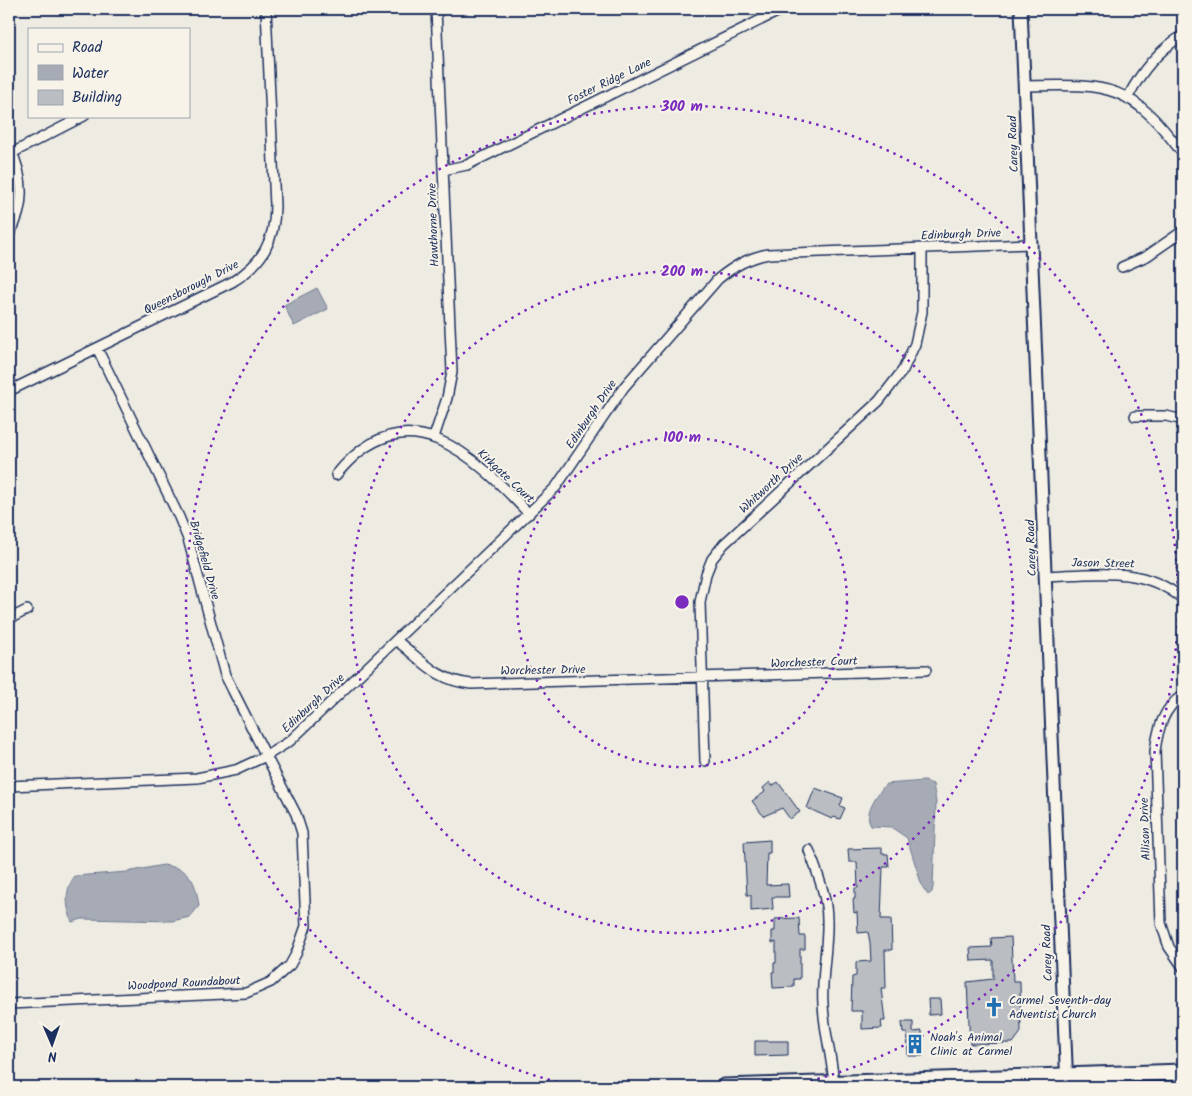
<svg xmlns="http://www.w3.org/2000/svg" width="1192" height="1096" viewBox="0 0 1192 1096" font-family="Kalam,sans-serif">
	<rect width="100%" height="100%" fill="#eeebe2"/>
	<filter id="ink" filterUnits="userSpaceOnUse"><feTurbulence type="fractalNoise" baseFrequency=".02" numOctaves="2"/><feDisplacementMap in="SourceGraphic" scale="10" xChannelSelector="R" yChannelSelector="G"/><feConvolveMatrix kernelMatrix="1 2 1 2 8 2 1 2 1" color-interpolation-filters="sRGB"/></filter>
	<g filter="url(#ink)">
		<path fill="#a6abb5" stroke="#6e7992" d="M317 288 328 309 294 326 284 305Z
			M925 781 933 784 936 802 933 887 932 892 928 895 922 886 907 838 891 827 871 826C863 813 877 794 886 784Z
			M163 865C191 869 195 879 199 906L190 917 172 921 82 919 72 922C66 906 64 890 75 876L127 872Z"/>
		<path fill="#babdc2" stroke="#1b2f5e" d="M770 782 772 786 778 782 800 812 790 819 782 808 764 816 761 813 752 801 765 792 763 788Z
			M815 788 843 798 840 806 845 808 840 819 834 817 832 819 807 808Z
			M770 840V853H767L766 885 788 884 789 897H772L773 909 751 911V895H747L744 842Z
			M882 848V854H888L889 867H883L881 919H891L892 950H885L886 988H881L885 1021H881L882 1028 862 1029V1011H851L852 977 856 976V962L871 961 870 943 868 932 858 933 857 912 854 913 853 899H855V888H858L857 862H849L848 849Z
			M799 918 800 936H805V949H800V979H794V987L773 988 772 972H774V963H776V942L772 943V931H775V919Z
			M1011 937 1013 981H1020L1021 1032 1013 1043 970 1044 967 982 993 979V960L971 961 970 948 992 947 991 938Z
			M928 999H940L941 1014 929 1015Z
			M902 1022H913V1032L922 1031 923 1056H908L907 1033H903Z
			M755 1041H788V1055L755 1056Z"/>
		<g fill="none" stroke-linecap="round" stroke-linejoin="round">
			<defs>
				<path id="minor" d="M1025 86C1110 84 1130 83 1183 154
					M1128 97C1142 70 1158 51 1183 35
					M9 146C24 176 27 205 9 235
					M12 153 84 116
					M443 170 467 165 783 9
					M1122 267 1147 256 1183 231
					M97 348 179 517 188 539 225 675 266 756 290 741 556 487 624 387 718 279C734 266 748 258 768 254L1032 244
					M9 391 232 282C262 264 275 241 275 206L266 9
					M1135 416H1166L1183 420
					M434 437 447 398 452 372 436 9
					M336 475C406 389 473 454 529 514
					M1046 576C1095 574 1142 565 1183 599
					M9 619 27 610
					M397 641C423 661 436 680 471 684L926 670
					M1183 695C1163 708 1158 729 1155 751L1161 923 1169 947 1183 967
					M705 761 700 602 706 574 712 559 724 544 879 401 903 370 915 344 922 312V248
					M9 786 197 778 236 770 266 756 296 814 302 833 306 926 296 954 290 965 271 982 246 993 9 1004
					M809 850C817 873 827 895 827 920 828 948 821 976 823 1004 824 1031 832 1057 834 1084"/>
				<path id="tertiary" d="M1021 9 1067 1087"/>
				<path id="primary" d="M724 1087 1183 1072"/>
			</defs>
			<use href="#minor" stroke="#1b2f5e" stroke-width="12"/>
			<use href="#tertiary" stroke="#1b2f5e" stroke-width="15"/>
			<use href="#primary" stroke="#1b2f5e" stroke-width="19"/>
			<use href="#minor" stroke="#f7f3e8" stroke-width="9"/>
			<use href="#tertiary" stroke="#f7f3e8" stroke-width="11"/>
			<use href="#primary" stroke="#f7f3e8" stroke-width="15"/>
		</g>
	</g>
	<g fill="none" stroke="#7b2cbf" stroke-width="2.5" stroke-dasharray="2.5 5">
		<circle cx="682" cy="602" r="165"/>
		<circle cx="682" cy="602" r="331"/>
		<path d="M579 1087A496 496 0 1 1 785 1087"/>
	</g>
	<defs>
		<symbol id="church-bare" viewBox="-9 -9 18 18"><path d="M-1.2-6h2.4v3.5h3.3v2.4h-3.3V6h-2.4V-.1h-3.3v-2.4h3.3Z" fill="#1f6fb2" stroke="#f7f3e8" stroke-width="2.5" paint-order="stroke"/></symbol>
		<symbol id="building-bare" viewBox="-9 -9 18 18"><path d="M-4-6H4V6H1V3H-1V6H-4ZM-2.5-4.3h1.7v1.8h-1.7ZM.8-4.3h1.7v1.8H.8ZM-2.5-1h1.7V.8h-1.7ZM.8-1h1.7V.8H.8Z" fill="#1f6fb2" stroke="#f7f3e8" stroke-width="2.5" paint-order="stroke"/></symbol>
	</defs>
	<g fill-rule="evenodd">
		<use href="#church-bare" x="980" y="993" width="28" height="28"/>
		<use href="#building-bare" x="901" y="1030" width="28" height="28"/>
	</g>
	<g text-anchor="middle" stroke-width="4" stroke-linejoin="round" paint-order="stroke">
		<g font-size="12" fill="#1b2f5e" stroke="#f7f3e8">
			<text transform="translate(609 81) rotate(-26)" y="4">Foster Ridge Lane</text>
			<text transform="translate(1013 144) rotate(-92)" y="4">Carey Road</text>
			<text transform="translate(433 225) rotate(-92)" y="4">Hawthorne Drive</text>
			<text transform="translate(961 234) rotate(-2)" y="4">Edinburgh Drive</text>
			<text transform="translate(191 287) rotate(-27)" y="4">Queensborough Drive</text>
			<text transform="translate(591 414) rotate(-56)" y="4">Edinburgh Drive</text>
			<text transform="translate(506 476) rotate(43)" y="4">Kirkgate Court</text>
			<text transform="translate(771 483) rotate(-43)" y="4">Whitworth Drive</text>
			<text transform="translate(1031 548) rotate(-92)" y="4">Carey Road</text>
			<text transform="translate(205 560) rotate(74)" y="4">Bridgefield Drive</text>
			<text transform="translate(1103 563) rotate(1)" y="4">Jason Street</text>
			<text transform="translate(814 662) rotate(-2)" y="4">Worchester Court</text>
			<text transform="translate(543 670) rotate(-1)" y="4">Worchester Drive</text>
			<text transform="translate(313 703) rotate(-43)" y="4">Edinburgh Drive</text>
			<text transform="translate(1145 829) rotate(-92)" y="4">Allison Drive</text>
			<text transform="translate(1047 953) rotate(-92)" y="4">Carey Road</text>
			<text transform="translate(184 983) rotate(-3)" y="4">Woodpond Roundabout</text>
		</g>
		<g font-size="12" fill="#1b2f5e" stroke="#f7f3e8" text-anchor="start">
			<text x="1009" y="1004">Carmel Seventh-day<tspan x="1009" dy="14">Adventist Church</tspan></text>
			<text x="930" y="1041">Noah's Animal<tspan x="930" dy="14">Clinic at Carmel</tspan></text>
		</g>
	</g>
	<circle cx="682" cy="602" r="8" fill="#7b2cbf" stroke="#f7f3e8" stroke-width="2.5"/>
	<g font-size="15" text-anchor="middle" font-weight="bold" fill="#7b2cbf" stroke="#f7f3e8" stroke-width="4" stroke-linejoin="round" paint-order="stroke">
		<text x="682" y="111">300 m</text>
		<text x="682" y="276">200 m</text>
		<text x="682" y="442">100 m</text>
	</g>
	<rect width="1192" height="1096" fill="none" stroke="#f7f3e8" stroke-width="30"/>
	<rect x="15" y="15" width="1162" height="1066" fill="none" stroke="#1b2f5e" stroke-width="2" filter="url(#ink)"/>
	<rect x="28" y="28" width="162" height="90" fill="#f7f3e8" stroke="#9fa5b1"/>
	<rect x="38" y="44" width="25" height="8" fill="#f7f3e8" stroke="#9fa5b1"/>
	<text x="72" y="52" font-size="15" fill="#1b2f5e">Road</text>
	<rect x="38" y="65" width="25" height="15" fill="#a6abb5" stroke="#9fa5b1"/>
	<text x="72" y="78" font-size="15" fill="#1b2f5e">Water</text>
	<rect x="38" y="90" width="25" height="15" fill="#babdc2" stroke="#9fa5b1"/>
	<text x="72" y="102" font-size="15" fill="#1b2f5e">Building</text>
	<g transform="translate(52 1044) rotate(178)" stroke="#f7f3e8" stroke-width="4" paint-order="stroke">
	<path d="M0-4L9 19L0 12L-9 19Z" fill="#1b2f5e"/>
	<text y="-8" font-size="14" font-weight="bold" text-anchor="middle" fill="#1b2f5e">N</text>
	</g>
</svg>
